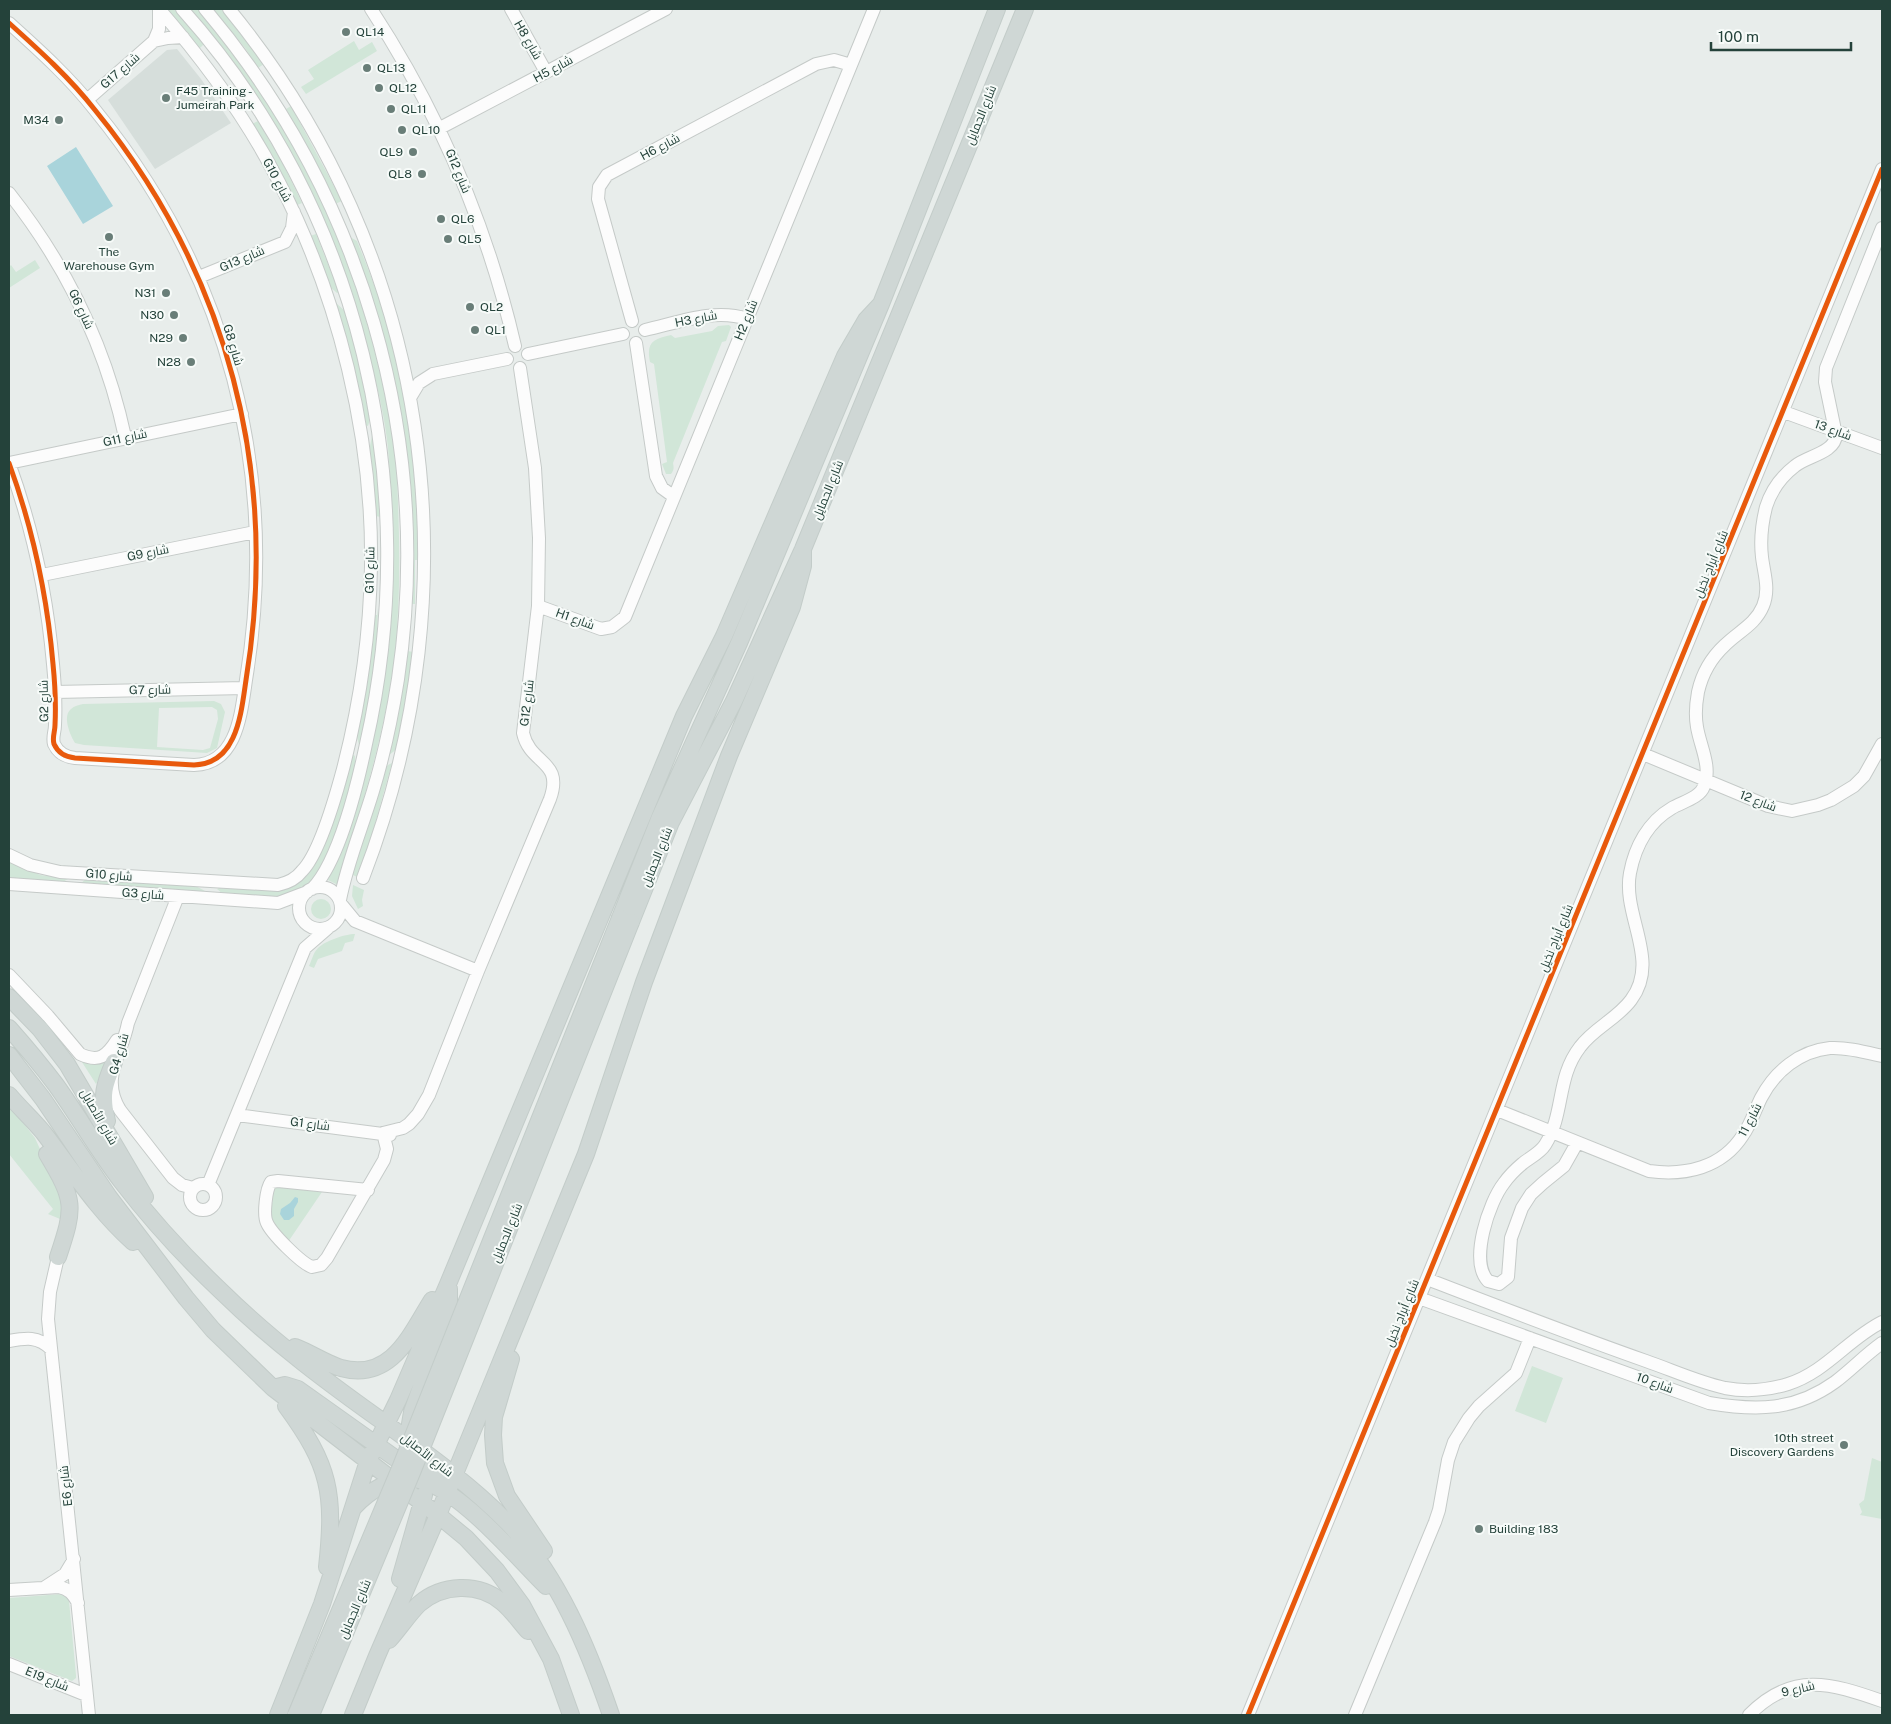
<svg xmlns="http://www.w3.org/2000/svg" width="1891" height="1724" viewBox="0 0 1891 1724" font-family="'Public Sans',Cairo,sans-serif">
	<rect width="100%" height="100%" fill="#e8edeb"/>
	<path fill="#d6dedb" d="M177 49 201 79 231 123 155 169 108 100 167 50Z"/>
	<path fill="#d1e6d8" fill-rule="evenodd" d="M166 9H174L204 44 199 49Z
		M189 9H198C300 127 363 271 391 424 396 450 397 477 398 503 400 553 400 603 395 653 386 732 361 808 338 885L328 880 336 861C355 798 375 736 385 671 391 635 390 598 390 562 391 524 391 485 388 448 385 420 379 393 372 367 341 230 277 117 189 9Z
		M213 9H221L264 64 258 68 245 48Z
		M354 41 359 50 372 42 377 51 306 94 301 87 314 79 308 70Z
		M291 106 342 201 335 204 310 153 286 109Z
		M258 121 283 164 302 203 295 206 252 124Z
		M316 234 339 292 337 293 329 286 310 236Z
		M350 237 357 241C365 261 373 281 380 301 408 384 417 473 419 560H415V604H411C412 553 412 502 407 451 403 417 394 383 386 350 375 312 365 274 350 237Z
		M35 260 40 268 9 288V267L11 265 16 272Z
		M336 303 345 311 353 339 371 416 368 426 365 425Z
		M729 325 731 327 726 341 722 342 673 463C674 468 674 470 671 474H666L662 464 667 462 654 364 650 362C646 342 653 339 671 335L675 338 712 331 718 326Z
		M372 436 375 439 382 517 374 516 369 451Z
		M378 608 376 659 361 745H359L356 733 374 615H377Z
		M407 651 414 652 397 749 389 755 397 721Z
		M214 701 221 704 225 712 217 748 207 753 84 745 75 743C70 735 62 716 71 709 74 706 79 705 83 704ZM212 707 217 710 218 719 210 748 203 750 157 747 159 708Z
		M352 754 355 756V767C346 798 336 852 316 875 306 888 292 895 277 898 265 901 237 895 223 894L217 889 219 888 274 891 282 889 302 879 318 859Z
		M392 763 370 842 357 877 351 874 383 771 388 765Z
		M9 860 40 875 68 879 61 883 9 878Z
		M86 879 194 885 205 891V893L80 884Z
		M353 885 364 890 362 900 363 906 358 909 352 896Z
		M311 909a10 10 0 1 1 20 0a10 10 0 1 1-20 0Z
		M355 934 353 941 345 943 342 951 318 959 314 968 309 966C312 960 313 953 318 948 325 941 345 934 355 934Z
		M80 1059 108 1061 96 1084Z
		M9 1105 35 1138 44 1158 55 1175 65 1221 48 1214 53 1209 9 1154Z
		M274 1187 324 1189 288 1242 270 1223Z
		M1532 1366 1563 1378 1546 1423 1515 1411Z
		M1872 1458 1882 1462V1519L1860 1515 1862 1512 1859 1504 1864 1500Z
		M62 1594 68 1598 69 1601 76 1675V1678L72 1681 9 1656V1598Z"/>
	<path fill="#a9d4db" d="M76 147 113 206 83 224 47 166Z
		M295 1197 298 1198V1202L294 1209V1216L289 1220H284L280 1214 281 1209 290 1203Z"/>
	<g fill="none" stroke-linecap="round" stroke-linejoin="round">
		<defs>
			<path id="minor" d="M182 9C360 207 425 486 366 744 358 782 339 862 312 889
				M205 9C362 195 434 438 398 679 392 717 384 755 373 791 362 828 347 863 340 900
				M229 9C431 255 477 583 363 878
				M371 9C439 113 487 225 515 346
				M511 9 546 72
				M9 23C39 50 70 78 95 110 228 273 280 473 246 680 241 714 237 764 194 765L75 758C66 757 58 753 54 744 52 737 55 732 55 725 56 705 55 684 53 664 47 595 33 529 9 463
				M154 41 168 38 183 37
				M87 100 154 41 159 29V9
				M440 128 666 9
				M9 193C66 265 106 348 125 437
				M199 277 285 242 292 228 294 212
				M632 321 598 199 599 187 607 175 816 64 834 60 851 65
				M645 330C677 323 714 308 747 319
				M636 343 656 476 662 488 673 496
				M528 354 623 334
				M410 398 419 383 433 374 507 359
				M1784 412 1882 448
				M9 463 242 414
				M42 575 255 532
				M538 606 601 629 612 627 625 617 874 9
				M55 692 245 688
				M1643 754 1768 806 1792 811 1818 805 1831 800 1854 786 1864 776 1882 744
				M9 855 30 865 60 872 278 885C287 883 296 879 302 871 320 853 336 795 343 769 360 703 370 634 371 566 373 436 338 296 279 182 247 119 205 62 159 9
				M9 884 278 903 307 892
				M299 908a21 21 0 1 1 42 0a21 21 0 1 1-42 0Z
				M178 896 128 1023C122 1055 100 1077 120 1110L173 1178 182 1185 193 1188
				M341 904 355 921 478 971
				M9 975 48 1016 80 1054C99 1063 107 1056 117 1040
				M1497 1110 1649 1171C1685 1176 1722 1168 1743 1135 1751 1124 1755 1110 1761 1098 1775 1071 1800 1051 1830 1048 1847 1047 1865 1052 1882 1056
				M237 1115 390 1135
				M383 1133 403 1128 409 1124 418 1114 429 1095 478 971 550 799C564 760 530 765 523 733L538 606 539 538 535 468 520 368
				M1577 1143 1564 1166 1543 1183 1531 1194 1522 1208 1511 1238 1508 1277 1499 1284 1488 1281C1469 1261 1489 1202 1504 1183 1509 1176 1516 1169 1522 1164 1529 1158 1540 1153 1545 1145 1565 1113 1556 1078 1580 1047 1594 1028 1617 1019 1631 1000 1661 960 1622 916 1630 873 1635 847 1648 822 1672 808 1682 802 1700 798 1704 786 1712 767 1700 746 1697 727 1695 716 1696 703 1698 692 1702 674 1712 657 1725 645 1739 631 1755 625 1763 606 1770 589 1764 574 1762 557 1760 540 1762 523 1766 507 1771 491 1782 476 1795 466 1807 456 1835 453 1836 435L1825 382 1826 368 1882 228
				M190 1197a13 13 0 1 1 26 0a13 13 0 1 1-26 0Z
				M208 1185 305 948 328 928
				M368 1190 278 1181 271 1182C266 1189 263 1215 267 1223 272 1234 301 1263 312 1267L321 1265 327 1258 384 1160 387 1149 383 1133
				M58 1257 50 1292 48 1319 89 1715
				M1427 1279C1500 1307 1572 1335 1646 1361 1672 1370 1698 1382 1725 1388 1746 1392 1768 1390 1788 1384 1826 1372 1848 1339 1882 1322
				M1419 1298 1709 1403C1756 1411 1795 1411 1835 1382 1851 1370 1865 1355 1882 1343
				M9 1341C26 1338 38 1336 51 1349
				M45 1587 65 1574 74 1559
				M9 1590 59 1587C69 1589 73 1594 78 1603
				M9 1664 86 1695
				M1248 1715 1882 169
				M1355 1715 1435 1522 1439 1510 1448 1460 1454 1442 1469 1418 1479 1406 1516 1373 1530 1338
				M1749 1715C1792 1671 1831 1683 1882 1701"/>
			<path id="major" d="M620 918 660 817 739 643 881 304 997 9
				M631 922 671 822 734 701 803 549 1025 9
				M9 997 40 1029 67 1064 145 1197
				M9 1028C25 1046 41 1065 56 1085 79 1117 98 1151 122 1182 152 1221 186 1258 222 1292 273 1342 331 1385 389 1426 430 1456 473 1487 508 1523 558 1575 588 1648 611 1715
				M9 1055 43 1099 109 1197 186 1298 213 1330 273 1388 438 1515 466 1538 497 1571 522 1605 551 1659 571 1715
				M9 1095C20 1108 32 1119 43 1132 72 1170 97 1210 133 1242
				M107 1121C101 1095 104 1085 114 1062
				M47 1154C75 1201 75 1206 58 1257
				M295 1347C311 1353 325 1363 341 1368 392 1382 411 1333 432 1300
				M511 1359 494 1417 493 1435 495 1463 507 1496 544 1551
				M273 1388 285 1385 298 1389 395 1458 423 1469 449 1475
				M286 1406C330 1466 335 1493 327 1567
				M407 1442 412 1412 449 1310V1289
				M354 1507C369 1491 391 1477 414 1479 457 1484 516 1557 546 1586
				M400 1579 424 1495
				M389 1640C399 1629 408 1615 419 1604 442 1584 478 1582 502 1602 512 1610 519 1621 528 1631
				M278 1715 322 1604 368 1461 398 1400 448 1284 684 716 724 636 845 356 866 320 881 304
				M353 1715 377 1656 438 1515 586 1154 644 982 729 756 792 607 803 566V549"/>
		</defs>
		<use href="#minor" stroke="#c5cac8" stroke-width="14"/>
		<use href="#major" stroke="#c3ccc9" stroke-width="18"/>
		<use href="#minor" stroke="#fcfcfc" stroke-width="12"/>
		<use href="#major" stroke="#cfd7d5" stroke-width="16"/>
		<defs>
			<path id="major-bridge" d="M296 1715 401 1466 620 918
				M311 1715 413 1470 631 922"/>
		</defs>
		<use href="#major-bridge" stroke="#c3ccc9" stroke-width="18" stroke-linecap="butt"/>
		<use href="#major-bridge" stroke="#cfd7d5" stroke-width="16"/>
		<defs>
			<path id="cycleway" d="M9 23C39 50 70 78 95 110 228 273 280 473 246 680 241 714 237 764 194 765L75 758C66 757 58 753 54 744 52 737 55 732 55 725 56 705 55 684 53 664 47 595 33 529 9 463
				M1248 1715 1882 169"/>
		</defs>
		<use href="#cycleway" stroke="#f7fbf9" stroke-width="8"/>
		<use href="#cycleway" stroke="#e8590c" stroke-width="5"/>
	</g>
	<g fill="#697e78" stroke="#f7fbf9" stroke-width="2">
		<circle cx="346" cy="32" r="5"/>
		<circle cx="367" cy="68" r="5"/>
		<circle cx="379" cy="88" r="5"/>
		<circle cx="166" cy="98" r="5"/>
		<circle cx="391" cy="109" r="5"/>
		<circle cx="59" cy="120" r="5"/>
		<circle cx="402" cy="130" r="5"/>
		<circle cx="413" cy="152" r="5"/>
		<circle cx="422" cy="174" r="5"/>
		<circle cx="441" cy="219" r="5"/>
		<circle cx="109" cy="237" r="5"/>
		<circle cx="448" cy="239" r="5"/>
		<circle cx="166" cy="293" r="5"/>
		<circle cx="470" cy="307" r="5"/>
		<circle cx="174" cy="315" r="5"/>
		<circle cx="475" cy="330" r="5"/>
		<circle cx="183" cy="338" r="5"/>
		<circle cx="191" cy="362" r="5"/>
		<circle cx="1844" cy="1445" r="5"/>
		<circle cx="1479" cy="1529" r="5"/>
	</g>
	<g text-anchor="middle" stroke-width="4" stroke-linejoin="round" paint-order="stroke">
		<g font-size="12" fill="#24423a" stroke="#f7fbf9" text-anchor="start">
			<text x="356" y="36">QL14</text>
			<text x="377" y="72">QL13</text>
			<text x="389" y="92">QL12</text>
			<text x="176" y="95">F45 Training -<tspan x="176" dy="14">Jumeirah Park</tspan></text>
			<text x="401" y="113">QL11</text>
			<text x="49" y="124" text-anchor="end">M34</text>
			<text x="412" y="134">QL10</text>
			<text x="403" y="156" text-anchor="end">QL9</text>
			<text x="412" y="178" text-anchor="end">QL8</text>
			<text x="451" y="223">QL6</text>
			<text x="458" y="243">QL5</text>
			<text x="109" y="256" text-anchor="middle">The<tspan x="109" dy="14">Warehouse Gym</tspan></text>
			<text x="156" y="297" text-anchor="end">N31</text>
			<text x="480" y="311">QL2</text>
			<text x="164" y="319" text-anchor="end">N30</text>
			<text x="485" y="334">QL1</text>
			<text x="173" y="342" text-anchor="end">N29</text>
			<text x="181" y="366" text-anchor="end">N28</text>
			<text x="1834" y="1442" text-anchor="end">10th street<tspan x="1834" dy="14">Discovery Gardens</tspan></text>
			<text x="1489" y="1533">Building 183</text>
		</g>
		<g font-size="12" fill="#24423a" stroke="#f7fbf9">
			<text transform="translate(528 40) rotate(60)" y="4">H8 شارع</text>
			<text transform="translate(553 69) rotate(-28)" y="4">H5 شارع</text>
			<text transform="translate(120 71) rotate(-41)" y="4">G17 شارع</text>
			<text transform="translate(981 115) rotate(-68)" y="4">شارع الجمايل</text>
			<text transform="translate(660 147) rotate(-28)" y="4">H6 شارع</text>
			<text transform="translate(458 171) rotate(67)" y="4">G12 شارع</text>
			<text transform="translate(277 180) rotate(62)" y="4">G10 شارع</text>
			<text transform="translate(242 259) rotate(-23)" y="4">G13 شارع</text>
			<text transform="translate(81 309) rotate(65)" y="4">G6 شارع</text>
			<text transform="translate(696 319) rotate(-11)" y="4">H3 شارع</text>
			<text transform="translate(746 320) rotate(-68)" y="4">H2 شارع</text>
			<text transform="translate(233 345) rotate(73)" y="4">G8 شارع</text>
			<text transform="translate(1833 430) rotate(20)" y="4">شارع 13</text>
			<text transform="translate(125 438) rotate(-12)" y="4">G11 شارع</text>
			<text transform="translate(828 490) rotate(-68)" y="4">شارع الجمايل</text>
			<text transform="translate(148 553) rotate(-11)" y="4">G9 شارع</text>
			<text transform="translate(1711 564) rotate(-68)" y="4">شارع أبراج نخيل</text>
			<text transform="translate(370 570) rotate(-89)" y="4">G10 شارع</text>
			<text transform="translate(575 619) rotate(20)" y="4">H1 شارع</text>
			<text transform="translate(150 690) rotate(-1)" y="4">G7 شارع</text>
			<text transform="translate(44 701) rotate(-91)" y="4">G2 شارع</text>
			<text transform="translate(527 703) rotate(-83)" y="4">G12 شارع</text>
			<text transform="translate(1758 801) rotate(21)" y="4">شارع 12</text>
			<text transform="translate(657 857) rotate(-68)" y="4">شارع الجمايل</text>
			<text transform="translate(109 875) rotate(4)" y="4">G10 شارع</text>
			<text transform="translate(143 894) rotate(4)" y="4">G3 شارع</text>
			<text transform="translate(1556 938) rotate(-68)" y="4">شارع أبراج نخيل</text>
			<text transform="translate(119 1054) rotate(-74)" y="4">G4 شارع</text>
			<text transform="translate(99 1117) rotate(60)" y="4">شارع الأصايل</text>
			<text transform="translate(1750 1120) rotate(-62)" y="4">شارع 11</text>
			<text transform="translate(310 1124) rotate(7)" y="4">G1 شارع</text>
			<text transform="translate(507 1233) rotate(-68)" y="4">شارع الجمايل</text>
			<text transform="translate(1402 1313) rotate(-68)" y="4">شارع أبراج نخيل</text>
			<text transform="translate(1655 1383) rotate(20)" y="4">شارع 10</text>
			<text transform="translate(427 1455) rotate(38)" y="4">شارع الأصايل</text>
			<text transform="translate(66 1486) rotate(-96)" y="4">E6 شارع</text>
			<text transform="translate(355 1609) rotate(-67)" y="4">شارع الجمايل</text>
			<text transform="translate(47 1679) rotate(22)" y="4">E19 شارع</text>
			<text transform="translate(1798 1689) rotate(-13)" y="4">شارع 9</text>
		</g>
	</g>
	<rect width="1891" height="1724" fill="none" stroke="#24423a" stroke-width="20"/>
	<path d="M1711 42v8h140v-8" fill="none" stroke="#24423a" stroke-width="2.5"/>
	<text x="1718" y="42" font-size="15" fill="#24423a" stroke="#f7fbf9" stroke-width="4" paint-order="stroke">100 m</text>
</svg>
